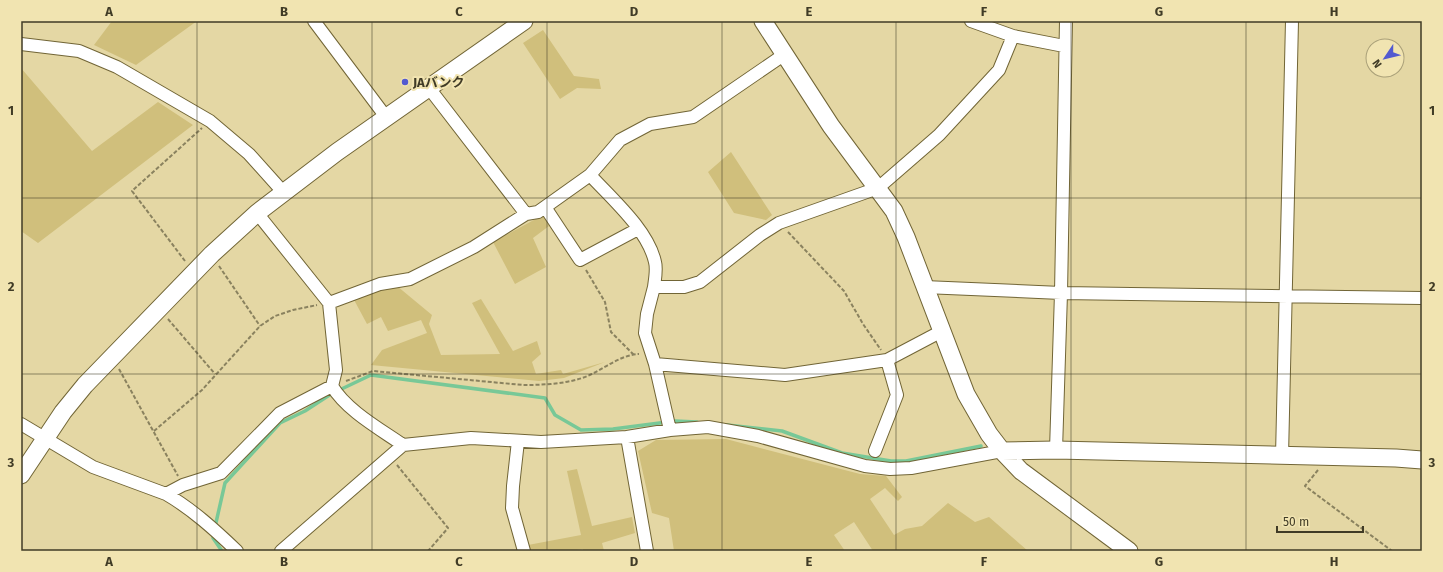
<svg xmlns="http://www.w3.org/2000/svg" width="1443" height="572" viewBox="0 0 1443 572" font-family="'Fira Sans','Noto Sans JP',sans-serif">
	<rect width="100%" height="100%" fill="#e4d7a4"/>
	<path fill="#d0bf7c" d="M112 21H197L136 65 94 45Z
		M543 30 574 76 599 79 601 89 577 88 560 99 523 43Z
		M21 68 92 151 158 102 193 125 38 243 21 231Z
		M731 152 772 215 766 220 734 213 708 172Z
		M543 215 549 226 533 238 546 267 515 284 493 242Z
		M397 286 432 315 429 324 441 355 500 354 472 303 481 299 513 351 537 341 541 354 532 362 536 374 561 370 563 374 605 362 564 378 539 381 371 365 382 350 427 333 421 320 388 331 381 317 367 324 353 298Z
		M726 439 860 474 886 476 902 497 898 501 885 488 870 499 894 535 905 529 922 526 948 503 975 522 989 517 1028 551H873L854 522 834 535 845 551H674L669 518 652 513 638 451 656 440Z
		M577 469 592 526 632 517 635 533 602 543 604 551H583V549L571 551H531L528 545 581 535 567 471Z"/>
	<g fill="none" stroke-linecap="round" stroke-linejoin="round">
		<path stroke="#78c897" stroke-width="3.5" d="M727 425 782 431 842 453 891 461H906L981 446
			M215 527 225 483 280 423 305 411 331 394 371 375 545 398 555 415 581 430 613 429 675 421 697 422
			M214 533 213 538 222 551"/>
		<defs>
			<path id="street" d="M314 21 386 117
				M971 21 1013 36 1064 46
				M21 44 79 51 117 67 210 121 249 154 284 193
				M429 88 526 214 538 212 590 175 620 140 650 124 693 117 785 54
				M590 175C612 199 648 230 655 262 657 269 655 279 654 287
				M545 207 580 260 638 229
				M257 213 329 303 336 370 332 386C346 410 380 429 403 445
				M924 287 1061 293 1422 298
				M329 303 380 284 410 279 474 247 526 214
				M655 364 785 375 887 360 942 331
				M21 424 93 467 166 494C192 509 215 530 237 551
				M670 430 655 364 645 333 647 314 654 287H684L700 282 760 235 779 223 878 188 939 135 999 70 1013 36
				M627 437 647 551
				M518 441 513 486 512 508 524 551
				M1056 450 1061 293 1066 21
				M875 451 897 395 887 360
				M1282 456 1292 21
				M166 494 183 485 221 473 280 413 332 386
				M281 551 403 445 471 438 541 442 627 437 670 430 708 427 758 436 865 466 890 469 911 468 1002 451"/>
			<path id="secondary" d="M763 21 831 126 894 211 906 237 966 394 989 434 1002 451 1021 471 1129 551
				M1002 451 1056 450 1396 458 1422 460
				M21 475 63 412 85 385 212 254 257 213 337 152 524 21"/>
		</defs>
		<use href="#street" stroke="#716536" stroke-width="14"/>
		<use href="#secondary" stroke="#716536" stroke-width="19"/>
		<path stroke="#8a825f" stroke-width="2" stroke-dasharray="4 2" stroke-linecap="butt" d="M788 232 844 291 863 324 881 350
			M185 261 132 191 202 128
			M219 266 260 326
			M586 270 605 302 611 332 633 354
			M168 319 215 374
			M119 369 178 476
			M346 381 373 371 523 385C542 385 564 384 582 378 601 372 618 355 639 354
			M154 431 202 390 260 326 275 316 293 310 317 305
			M397 465 448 528 428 551
			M1318 470 1305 486 1392 551"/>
		<use href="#street" stroke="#fff" stroke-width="12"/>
		<use href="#secondary" stroke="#fff" stroke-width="17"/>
	</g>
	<path fill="none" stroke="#403b26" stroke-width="1" stroke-opacity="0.55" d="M197 21V551M372 21V551M547 21V551M722 21V551M896 21V551M1071 21V551M1246 21V551M21 198H1422M21 374H1422"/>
	<circle fill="#535ad0" stroke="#f1e4b1" stroke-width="1.5" cx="405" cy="82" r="4"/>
	<g text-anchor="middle" stroke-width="4" stroke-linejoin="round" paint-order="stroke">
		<g font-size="13" font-weight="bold" fill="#403b26" stroke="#f1e4b1" text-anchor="start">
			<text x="413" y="87">JAバンク</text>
		</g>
	</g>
	<rect width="1443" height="572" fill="none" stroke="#f1e4b1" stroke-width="44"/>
	<g transform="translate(1385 58) rotate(235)"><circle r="19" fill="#f1e4b1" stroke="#aaa079"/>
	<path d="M0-3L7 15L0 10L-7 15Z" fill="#535ad0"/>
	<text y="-6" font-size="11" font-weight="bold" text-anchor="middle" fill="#403b26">N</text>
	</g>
	<path d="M1277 526v6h86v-6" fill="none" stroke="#403b26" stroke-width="2"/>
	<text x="1283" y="526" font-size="12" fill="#403b26" stroke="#f1e4b1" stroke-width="3" paint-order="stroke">50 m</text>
	<rect x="22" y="22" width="1399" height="528" fill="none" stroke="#403b26" stroke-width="1.5"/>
	<g font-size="13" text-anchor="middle" font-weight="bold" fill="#403b26">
		<text x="109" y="16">A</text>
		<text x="284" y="16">B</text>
		<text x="459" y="16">C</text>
		<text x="634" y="16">D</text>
		<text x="809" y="16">E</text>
		<text x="984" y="16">F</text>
		<text x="1159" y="16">G</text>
		<text x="1334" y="16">H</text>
		<text x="11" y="115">1</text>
		<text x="1432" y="115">1</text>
		<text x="11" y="291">2</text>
		<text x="1432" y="291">2</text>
		<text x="11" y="467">3</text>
		<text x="1432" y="467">3</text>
		<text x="109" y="566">A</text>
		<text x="284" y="566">B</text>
		<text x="459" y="566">C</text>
		<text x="634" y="566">D</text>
		<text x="809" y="566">E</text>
		<text x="984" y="566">F</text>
		<text x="1159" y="566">G</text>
		<text x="1334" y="566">H</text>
	</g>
</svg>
